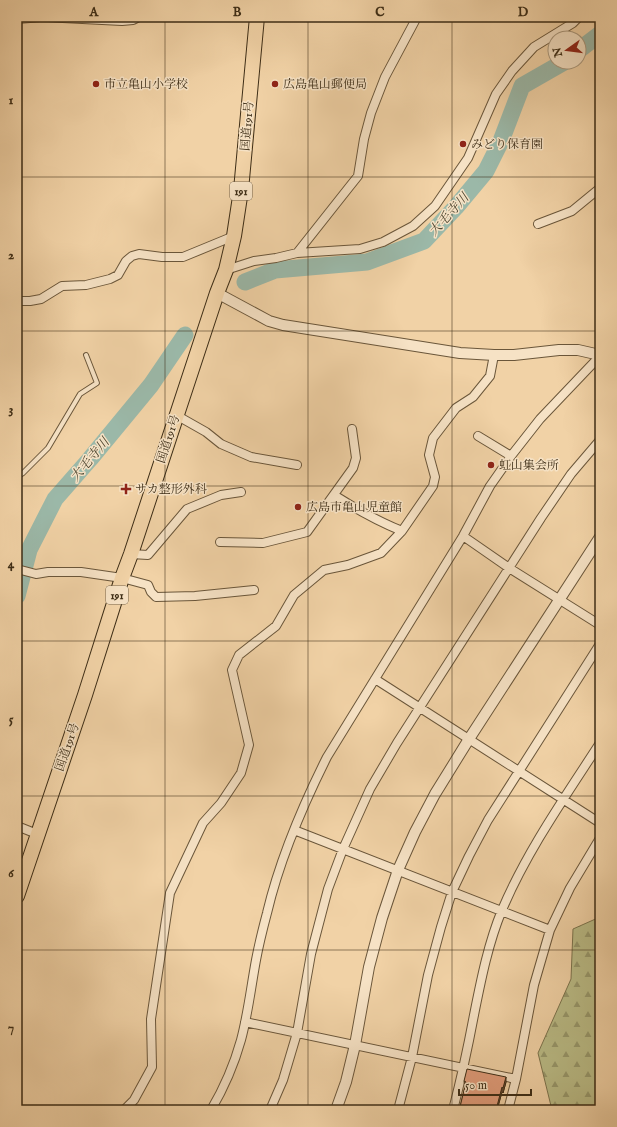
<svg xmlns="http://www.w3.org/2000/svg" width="617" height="1127" viewBox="0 0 617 1127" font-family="'IM FELL English','Noto Serif JP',serif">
	<defs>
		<pattern id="forest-firs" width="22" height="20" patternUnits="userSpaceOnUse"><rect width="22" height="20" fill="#babc87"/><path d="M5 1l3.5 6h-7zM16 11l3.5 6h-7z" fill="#98996d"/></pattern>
	</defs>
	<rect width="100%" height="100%" fill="#f1d2a6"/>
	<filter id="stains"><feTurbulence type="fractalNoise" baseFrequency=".005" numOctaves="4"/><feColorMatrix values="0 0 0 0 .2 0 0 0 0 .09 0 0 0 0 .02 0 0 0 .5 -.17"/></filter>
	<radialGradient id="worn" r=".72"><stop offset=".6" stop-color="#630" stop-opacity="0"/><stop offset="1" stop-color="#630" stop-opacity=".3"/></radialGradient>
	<path fill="url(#forest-firs)" stroke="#7c744e" d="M600 917V1110H552L538 1053 571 979 573 929Z"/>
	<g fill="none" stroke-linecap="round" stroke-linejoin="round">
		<path stroke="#9bb8a8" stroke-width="17" d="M579 50 600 34
			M245 282 275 270 367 262 424 241 456 207 486 171 501 141 522 86 564 62
			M17 596 29 550 55 499 90 459 151 385 185 335"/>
		<defs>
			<path id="service" d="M17 477 23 473 48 448 80 394 97 383 86 355"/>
			<path id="minor" d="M17 19 43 17 122 21 133 20 139 17
				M538 224 572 211 600 188
				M297 253 360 249 383 242 413 226 435 206 468 158 496 94 512 71 534 47 573 23 579 17
				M226 270 254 261 276 258 297 253 350 186 358 176 364 139 371 113 385 77 417 17
				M17 301H30L41 299 62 286 86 285 110 279 118 275 126 261 132 256 139 254 162 257H183L234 236
				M176 415 206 432 221 444 251 457 297 465
				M478 436 511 456
				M334 495C356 509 377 521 402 531
				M463 536 509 568 600 625
				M220 542 263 543 307 532 353 468 356 458 352 429
				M131 554 148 555 187 509 221 495 241 492
				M17 569 36 574 48 572H81L122 578 148 585 151 592 156 597 195 596 254 590
				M375 679 600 823
				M17 826 37 834
				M294 830 550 930
				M245 1022 516 1079
				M124 1110 134 1100 152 1067 151 1019 170 893 203 823 221 803 241 773 249 745 232 670 239 655 276 626 294 595 324 570 348 565 381 553 402 531 433 486 435 477 429 455 433 438 456 408 473 397 490 376 494 355
				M211 1110C224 1088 234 1065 241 1040 248 1014 251 987 256 960 259 944 263 928 267 913 280 858 302 807 327 757L463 536 490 486 511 456 540 419 600 356
				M270 1110 283 1080 297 1033 311 954 328 889 343 849 370 789 397 743 541 518 571 474 600 440
				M398 1110 412 1057 428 975 441 927 452 892 469 856 488 820 600 644
				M453 1110C461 1079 468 1047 474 1015 481 980 488 944 502 910 527 851 565 797 600 743
				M508 1110 516 1079 534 985 550 930 570 888 600 838"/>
			<path id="tertiary" d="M217 293 269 321 283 325 460 353 494 355H514L559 350H578L600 355
				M336 1110 346 1082 355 1045 369 967 382 918 398 870 415 832 435 794 469 739 600 537"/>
			<path id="trunk" d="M17 896 85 695 122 578 131 554 217 293 226 270 234 236 241 190 257 17"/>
		</defs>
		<use href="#service" stroke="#6a563a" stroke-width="6"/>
		<use href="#minor" stroke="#6a563a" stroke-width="10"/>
		<use href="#tertiary" stroke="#6a563a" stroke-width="12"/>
		<use href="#trunk" stroke="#3d2d16" stroke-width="16"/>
		<use href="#service" stroke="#f6e2c5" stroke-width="4"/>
		<use href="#minor" stroke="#f6e2c5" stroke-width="8"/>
		<use href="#tertiary" stroke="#f6e2c5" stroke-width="10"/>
		<use href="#trunk" stroke="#f1d2a6" stroke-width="14"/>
	</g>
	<path fill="#c2876a" stroke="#3d2d16" d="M464 1081 506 1082 503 1093 502 1092 497 1110H456L460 1107 465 1087Z"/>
	<path fill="#9e6e56" stroke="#3d2d16" d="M506 1077V1082L503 1093V1088Z
		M502 1087V1092L497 1110H496Z"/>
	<path fill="#e29d7b" stroke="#3d2d16" d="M467 1069 506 1077 503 1088 502 1087 496 1110H456L458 1106 460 1107 466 1082 464 1081Z"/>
	<path fill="none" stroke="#3d2d16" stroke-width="1" stroke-opacity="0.55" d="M165 17V1110M308 17V1110M452 17V1110M17 177H600M17 331H600M17 486H600M17 641H600M17 796H600M17 950H600"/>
	<g fill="#8f2418" stroke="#f6e2c5" stroke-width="1.5">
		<circle cx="96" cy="84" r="4"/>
		<circle cx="275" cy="84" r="4"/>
		<circle cx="463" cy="144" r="4"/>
		<circle cx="491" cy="465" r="4"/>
		<path d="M124 483h4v4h4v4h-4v4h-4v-4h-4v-4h4z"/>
		<circle cx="298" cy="507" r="4"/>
	</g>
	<g text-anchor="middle" stroke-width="3" stroke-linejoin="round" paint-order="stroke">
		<g fill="#f6e2c5" stroke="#74634a" stroke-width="1">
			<rect x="230" y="182" width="22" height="18" rx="3"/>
			<rect x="106" y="586" width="22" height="18" rx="3"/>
		</g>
		<g font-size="11" font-weight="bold" fill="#3d2d16">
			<text x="241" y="195">191</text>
			<text x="117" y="599">191</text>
		</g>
		<g font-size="12" fill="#3d2d16" stroke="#f6e2c5" text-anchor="start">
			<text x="104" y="88">市立亀山小学校</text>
			<text x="283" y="88">広島亀山郵便局</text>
			<text x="471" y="148">みどり保育園</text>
			<text x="499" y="469">虹山集会所</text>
			<text x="135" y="493">サカ整形外科</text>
			<text x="306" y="511">広島市亀山児童館</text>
		</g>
		<g font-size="12" fill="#3d2d16" stroke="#f6e2c5">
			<text transform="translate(247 126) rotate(-85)" y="4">国道191号</text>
			<text transform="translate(168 439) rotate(-72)" y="4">国道191号</text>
			<text transform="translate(67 747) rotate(-71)" y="4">国道191号</text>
		</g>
		<g font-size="13" font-style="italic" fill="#504933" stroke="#f6e2c5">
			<text transform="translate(448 214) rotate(-48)" y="5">大毛寺川</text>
			<text transform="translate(89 459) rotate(-50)" y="5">大毛寺川</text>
		</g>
	</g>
	<rect width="617" height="1127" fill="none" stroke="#f1d2a6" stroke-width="44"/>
	<g transform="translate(567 50) rotate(256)"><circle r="19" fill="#f6e2c5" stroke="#ac9a7f"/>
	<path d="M0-3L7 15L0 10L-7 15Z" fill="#8f2418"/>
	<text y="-6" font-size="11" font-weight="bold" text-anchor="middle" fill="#3d2d16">N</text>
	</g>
	<path d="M459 1089v6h72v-6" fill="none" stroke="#3d2d16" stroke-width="2"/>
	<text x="465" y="1089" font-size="12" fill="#3d2d16" stroke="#f6e2c5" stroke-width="3" paint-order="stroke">50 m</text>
	<rect x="22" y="22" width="573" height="1083" fill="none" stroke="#3d2d16" stroke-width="1.5"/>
	<g font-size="13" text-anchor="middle" font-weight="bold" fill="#3d2d16">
		<text x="94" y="16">A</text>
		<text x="237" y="16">B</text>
		<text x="380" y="16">C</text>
		<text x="523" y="16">D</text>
		<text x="11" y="104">1</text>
		<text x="11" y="259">2</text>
		<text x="11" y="413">3</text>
		<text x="11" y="568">4</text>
		<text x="11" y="723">5</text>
		<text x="11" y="877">6</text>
		<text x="11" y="1032">7</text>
	</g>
	<rect width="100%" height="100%" filter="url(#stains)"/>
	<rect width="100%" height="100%" fill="url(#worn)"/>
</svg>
